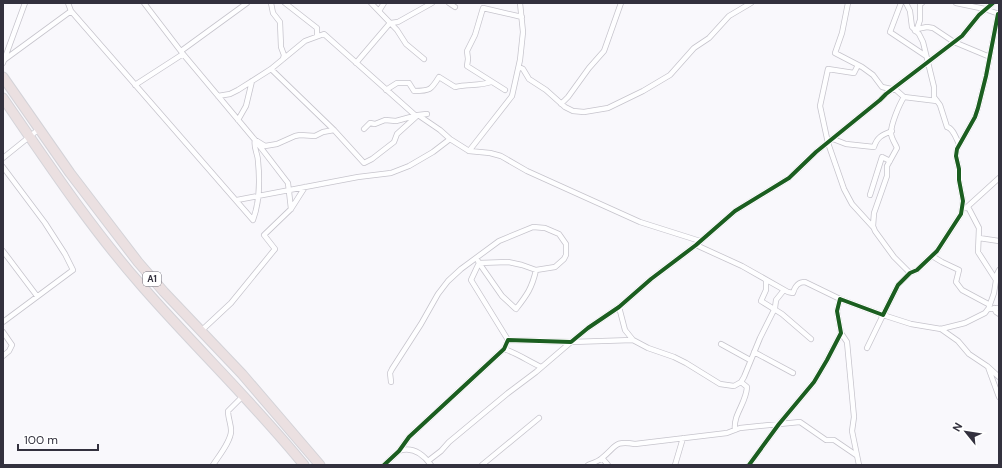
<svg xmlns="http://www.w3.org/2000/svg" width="1002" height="468" viewBox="0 0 1002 468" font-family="'DM Sans',sans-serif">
	<rect width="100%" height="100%" fill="#f9f8fc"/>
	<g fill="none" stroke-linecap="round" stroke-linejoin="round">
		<defs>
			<path id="street" d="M68 3 71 11 253 220C260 201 260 181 258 161 258 154 253 147 255 140
				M144 3 183 54 255 140 288 183 291 209
				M271 3 273 13 280 22 281 47 284 55 283 59
				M285 3 317 28V36
				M371 3 397 30 406 44 424 59
				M449 3 455 7
				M848 3 842 33 835 53 862 67 873 75 882 87 896 90 904 97C899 105 891 124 891 133 891 138 895 143 897 148L887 166V176L874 213 873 226 875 231 894 257 910 273
				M901 3 890 32 926 56
				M906 3 910 11 912 27 919 34 923 42 934 87V97L940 105 947 127C953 128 956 138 959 144
				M956 3 985 9 999 14
				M379 11 384 3
				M391 23 398 22 432 3
				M917 29 920 20V4L922 3
				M915 31 917 29 927 27 933 28 954 42 990 57
				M181 51 247 3
				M4 60 71 11
				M3 63 25 3
				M356 63 390 23
				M858 65 854 73 828 69 820 106 828 143 844 189 852 204 873 227
				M519 67 523 69 529 79 546 90 565 107 573 111 584 112 608 108 643 91 670 75 694 48 709 38 729 16 751 3
				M271 69 334 130 364 163 372 159 394 142 397 134 418 115 440 130 450 139 469 151 512 96 520 60 523 32 520 3
				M135 85 183 54
				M386 90 397 83H409L414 91C430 91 431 90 439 77L455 87C468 84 479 86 491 82
				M505 90 467 66 468 59 467 51 475 35 483 8 522 17
				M218 96 230 94 238 90 271 69 305 41 324 34 416 116
				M904 97 937 101
				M561 104 568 97 589 68 604 51 621 3
				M238 120 246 106 252 81
				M364 129 370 123 375 124 385 120 396 121 418 115 427 114
				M833 139 846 144 874 147C877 137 882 135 892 131
				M257 141 265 146 277 144 295 136 300 135 315 136 323 132 334 130
				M469 151 490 153 501 156 527 171 640 222 700 241
				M3 158 39 129
				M3 167 45 223 65 254 73 270 3 322
				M870 195 882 157 890 161
				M237 200 358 177 391 173 409 166 433 152 450 139
				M968 207 979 228 978 252 996 280
				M966 208 999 178
				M979 238 999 241
				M696 245 742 266 788 292 793 293C795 286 798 282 805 282L840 299
				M3 251 37 296
				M932 256 942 262 959 270 956 282 962 290 990 305
				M478 261 479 263 471 280 508 340
				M766 280V290L761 301 782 314 811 339
				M619 307 625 330 633 340
				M989 307 994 293 997 274 999 270
				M994 308 996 312 999 314
				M941 329 958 341 969 354 987 366 999 377
				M201 331 231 303 275 249 264 235 291 209 305 187
				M3 332 12 345 9 351 3 356
				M841 333 847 342 854 417 852 431 859 465
				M721 344 750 360
				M867 348 883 315 911 324 941 329 965 323 985 313 988 309 999 308
				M504 349C517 353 528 361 541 367
				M754 352 793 373
				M988 367 999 397
				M391 382 390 373 392 369 421 324 438 294 448 281 461 269 499 241 533 227 545 228 559 234 566 244V255L564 259 555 267 536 270C532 288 527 295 516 309L502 296 479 263 508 262 522 265 536 270
				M735 430C733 414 746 404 747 387L741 382
				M399 451C413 446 423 454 431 465
				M602 458 608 465
				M428 461 441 451 449 442 508 393 536 372 571 342 633 340 648 348 674 357 686 363 720 384 734 386 741 382 744 377 760 338 775 308 776 300 784 290
				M213 465C218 457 232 440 231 430 231 424 228 418 228 411L244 395
				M384 465 399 451 409 437 504 349 508 340 571 342 588 328 619 307 651 279 696 245 735 211 789 178 816 152 880 100 886 94 962 36 979 15 993 3
				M482 465 539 418
				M588 465C593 463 599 461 602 458 616 447 614 440 635 444L727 433 740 428 800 422 826 440H834L856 455
				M675 465 683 438
				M749 465 779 424 814 382 827 360 841 333 837 311 840 299 883 315 898 285 910 273 917 270 937 251 961 214 963 201 959 180V169L956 156 957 149 975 117 978 108 986 76 998 14"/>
			<path id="highway" d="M3 77 70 173 138 262 164 292 242 374 320 465
				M3 98C47 162 90 227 141 285 194 346 253 402 304 465"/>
		</defs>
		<use href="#street" stroke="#c6c4cc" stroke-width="6"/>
		<use href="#highway" stroke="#d4d3d8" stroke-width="11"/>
		<use href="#street" stroke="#fefeff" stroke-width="4.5"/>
		<use href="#highway" stroke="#ebe0e1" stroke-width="9"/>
		<defs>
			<path id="cycleway" d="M384 465 399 451 409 437 504 349 508 340 571 342 588 328 619 307 651 279 696 245 735 211 789 178 816 152 880 100 886 94 962 36 979 15 993 3
				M749 465 779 424 814 382 827 360 841 333 837 311 840 299 883 315 898 285 910 273 917 270 937 251 961 214 963 201 959 180V169L956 156 957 149 975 117 978 108 986 76 998 14"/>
		</defs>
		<use href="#cycleway" stroke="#fff" stroke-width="6"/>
		<use href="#cycleway" stroke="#1b5e20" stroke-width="4"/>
	</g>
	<g text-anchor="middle" stroke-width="4" stroke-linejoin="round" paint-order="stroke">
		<rect fill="#fff" stroke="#706f78" stroke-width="1" x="143" y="272" width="18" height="14" rx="3"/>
		<g font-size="9" font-weight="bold" fill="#33313e">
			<text x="152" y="282">A1</text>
		</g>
	</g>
	<rect width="1002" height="468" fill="none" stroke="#33313e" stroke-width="8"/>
	<g transform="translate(966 432) rotate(300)" stroke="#ffffff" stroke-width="3" paint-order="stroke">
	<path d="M0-3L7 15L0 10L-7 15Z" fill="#33313e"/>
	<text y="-6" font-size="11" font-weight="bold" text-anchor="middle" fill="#33313e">N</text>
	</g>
	<path d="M18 444v6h80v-6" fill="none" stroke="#33313e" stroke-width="2"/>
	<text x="24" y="444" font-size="12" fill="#33313e" stroke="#ffffff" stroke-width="3" paint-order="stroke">100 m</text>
</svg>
